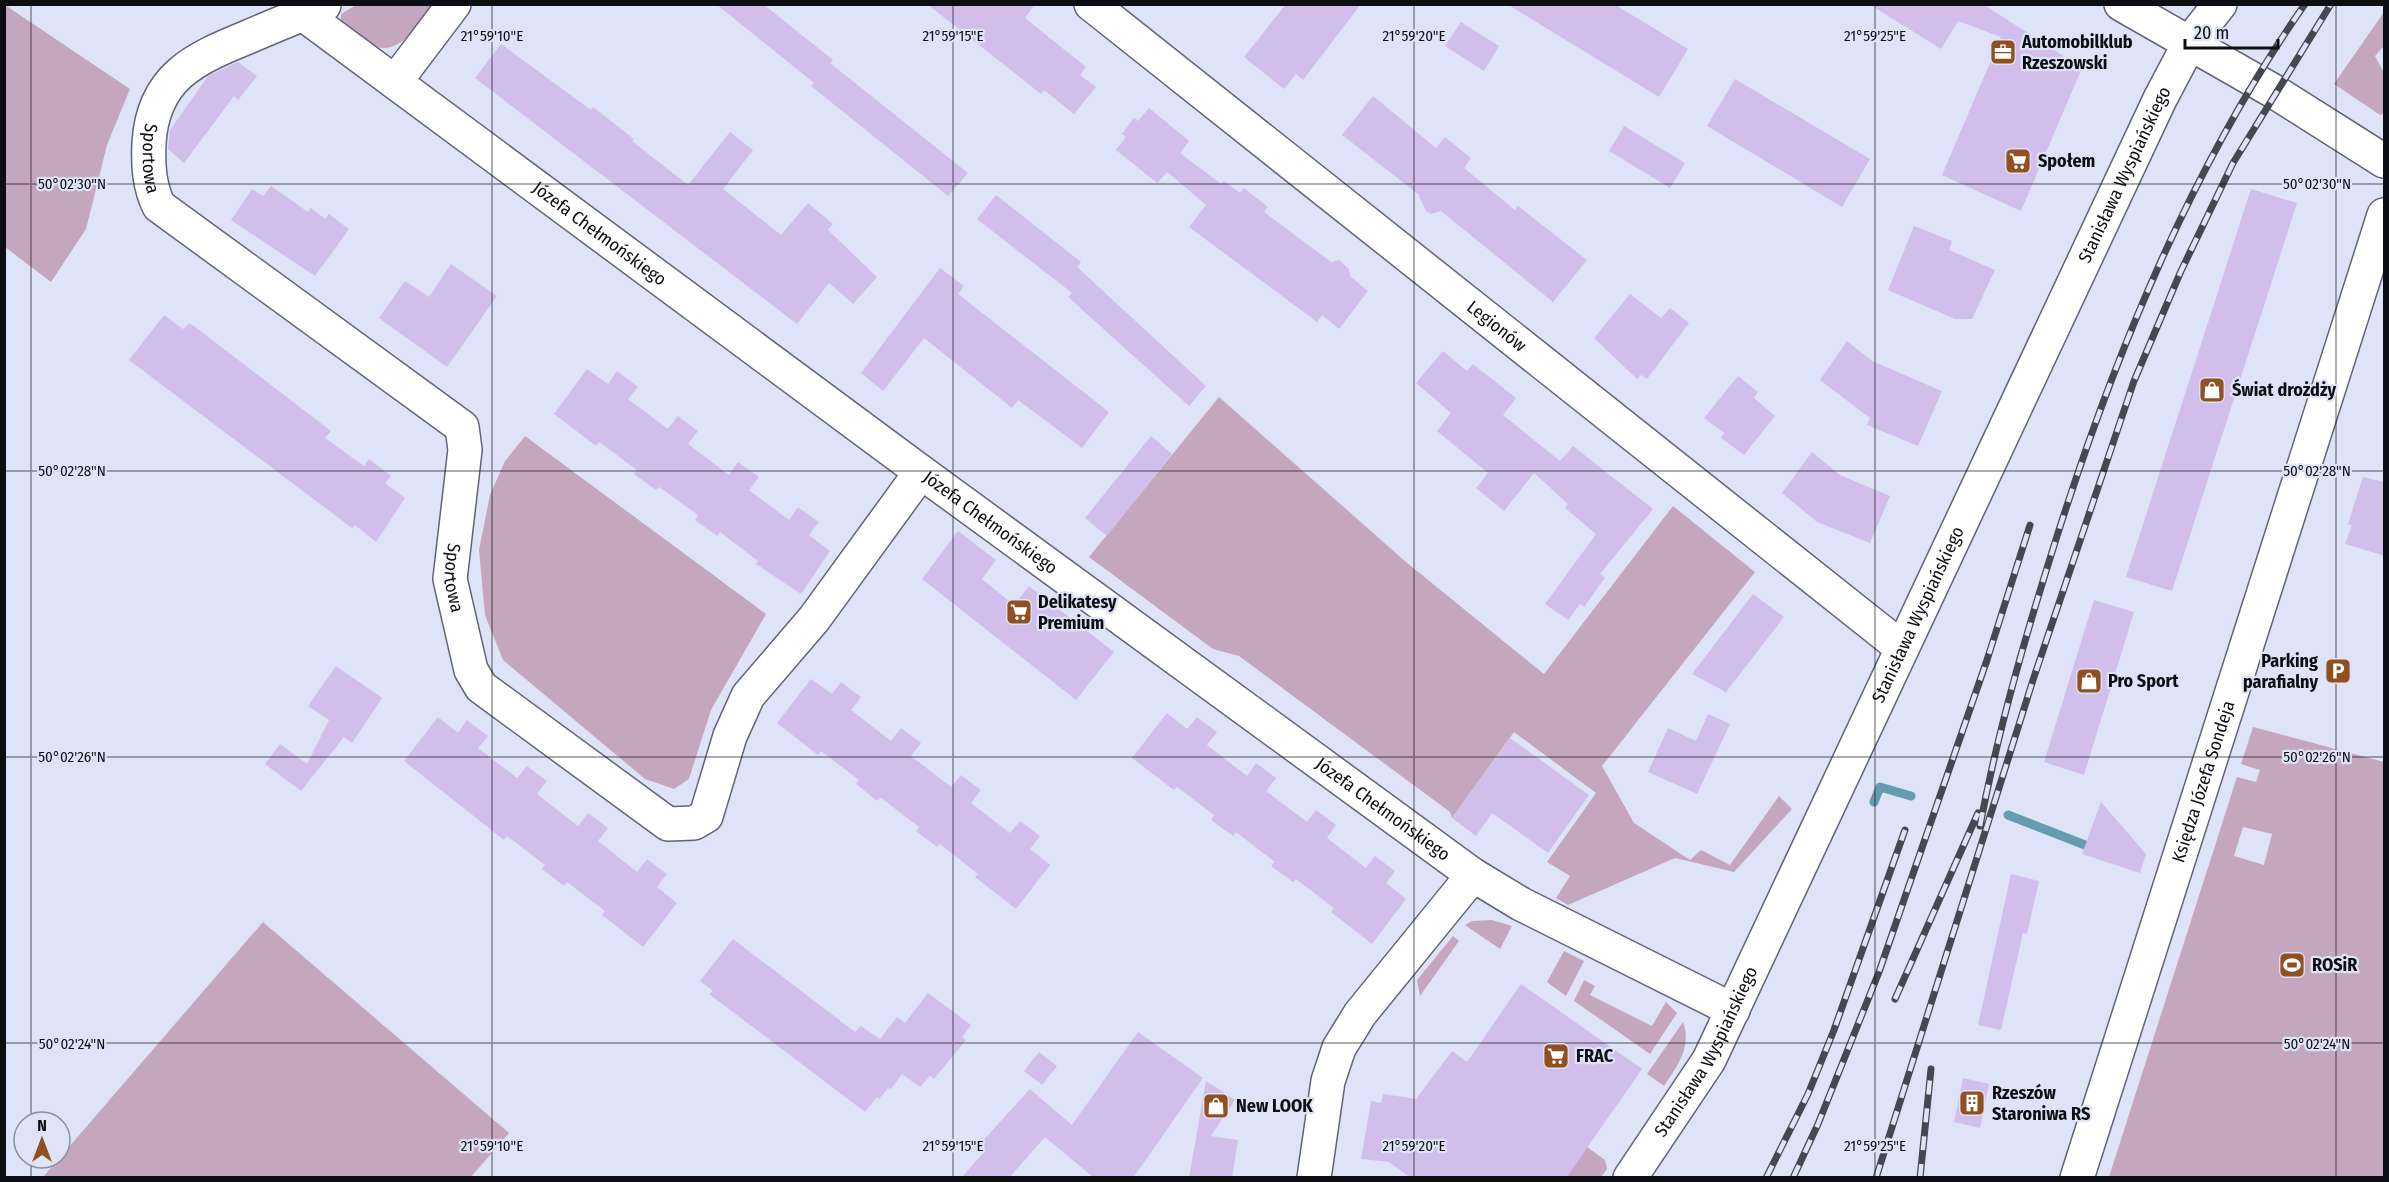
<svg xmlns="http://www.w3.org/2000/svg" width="2389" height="1182" viewBox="0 0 2389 1182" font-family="'Fira Sans Condensed',sans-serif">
	<rect width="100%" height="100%" fill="#dfe3f8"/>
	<path fill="#c4a7bf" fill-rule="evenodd" d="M5 5 130 89 107 145 86 229 51 282 5 247Z
		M356 5H434C420 21 402 54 377 47 365 44 352 32 341 25V14Z
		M2384 12V46L2375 56 2384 73V113L2380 115 2334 84Z
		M1219 397 1406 562 1544 674 1673 506 1755 572 1602 766 1634 823 1690 860 1701 850 1730 865 1779 796 1792 809 1734 872 1675 858 1568 905 1556 898 1570 876 1547 862 1596 793 1514 732 1452 818 1450 812 1239 656 1213 649 1089 557Z
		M525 436 766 614 711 710 689 779 674 789 645 779 503 660 485 615 479 550 490 495 505 461Z
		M2253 727 2384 762V1177H2109L2237 777 2256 782 2260 770 2241 764ZM2243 827 2272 834 2264 865 2234 856Z
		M1492 920 1512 926 1500 949 1465 925 1472 921Z
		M263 922 509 1133 471 1177H43Z
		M1453 936 1459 941 1420 996 1417 980Z
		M1564 951 1584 961 1566 996 1547 982Z
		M1584 980 1595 986 1590 995 1652 1026 1666 1002 1677 1013 1650 1054 1574 1001Z
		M1683 1022C1692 1047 1678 1065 1664 1086L1647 1074Z
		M1587 1147 1605 1160 1607 1169 1601 1177 1566 1178Z"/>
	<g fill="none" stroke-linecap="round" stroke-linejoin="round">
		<path stroke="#659cb0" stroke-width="9" d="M1874 802 1880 787 1911 796
			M2008 815 2085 845"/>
	</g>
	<path fill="#d1beeb" d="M716 4H763L833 60 830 63 968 173 948 196 811 86 814 83Z
		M927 4H1035L1025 18 1086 67 1080 75 1096 87 1074 114 1044 90 1041 94Z
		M1286 4H1361L1303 80 1296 74 1284 89 1244 57Z
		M1507 4H1614L1688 49 1659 97Z
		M1869 4H1983L2082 68 2021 211 1942 175 2001 37 1958 21 1941 49Z
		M1461 22 1499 46 1484 71 1445 46Z
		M501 44 591 110 593 107 634 139 632 141 688 185 730 132 753 150 723 189 781 235 808 203 833 224 828 230 877 277 853 304 829 283 797 324 475 78Z
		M238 62 257 76 238 100 234 96 184 163 168 149 170 130 208 76Z
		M1735 79 1870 159 1842 207 1707 126Z
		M1373 96 1436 148 1445 137 1471 158 1464 168 1515 210 1518 206 1587 260 1553 302 1441 211 1431 214 1426 211 1418 194 1342 135Z
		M1149 108 1189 141 1180 153 1221 184 1224 181 1240 193 1244 188 1268 207 1264 212 1331 262 1339 260 1349 269 1350 276 1368 291 1339 329 1322 315 1317 322 1189 227 1206 205 1167 172 1157 183 1116 150 1126 137 1122 134 1134 118 1138 121Z
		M1624 126 1685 163 1670 188 1609 151Z
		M271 186 308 212 311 208 325 219 329 214 349 229 315 276 231 220 252 189 263 196Z
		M2251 189 2297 203 2172 591 2126 577Z
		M996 195 1081 262 1077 267 1206 386 1189 406 1068 297 1072 293 977 219Z
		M1914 226 1952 241 1949 250 1995 270 1972 319H1955L1888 290Z
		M451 264 497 296 447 367 379 318 405 281 429 297Z
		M940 268 964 286 958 294 1109 412 1082 448 1018 400 1012 408 924 338 883 391 861 373Z
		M1630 294 1661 318 1670 308 1689 323 1647 379 1641 375 1637 379 1594 338Z
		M164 315 183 329 190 323 331 431 325 438 364 466 369 459 391 476 385 483 405 498 376 542 355 525 352 528 129 360Z
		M1847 341 1872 361 1942 391 1918 446 1867 425 1870 418 1820 380Z
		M1443 351 1467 371 1473 364 1516 398 1503 415 1560 461 1573 446 1653 509 1600 574 1605 578 1584 607 1580 604 1568 620 1545 604 1596 534 1565 508 1568 504 1534 473 1504 511 1476 488 1488 473 1437 431 1451 413 1416 383Z
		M587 369 608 384 617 371 638 387 628 399 668 429 678 416 698 431 688 444 729 475 738 462 759 477 749 490 789 520 798 507 819 522 809 535 830 551 801 594 756 564 758 561 720 532 717 536 695 520 698 515 659 487 656 490 634 474 637 470 599 442 596 446 554 414Z
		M1738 376 1758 392 1754 398 1775 416 1744 455 1721 438 1724 433 1704 418Z
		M1151 436 1172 454 1107 536 1085 518Z
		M1812 452 1840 475 1890 496 1870 543 1817 522 1782 493Z
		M2363 477 2385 482V556L2345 544 2352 525 2348 524Z
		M958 531 996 560 982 579 1014 605 1029 586 1114 652 1076 700 922 579Z
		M1753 594 1784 617 1726 692 1692 674Z
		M2094 600 2134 612 2084 775 2044 762Z
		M336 666 382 698 352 743 344 737 301 791 265 764 280 744 307 764 329 720 308 706Z
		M811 679 832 694 841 682 861 697 851 710 891 741 901 728 921 743 911 756 951 787 961 775 981 790 971 803 1010 833 1020 821 1040 836 1030 849 1050 865 1016 909 975 877 978 874 940 844 937 847 916 831 919 827 880 797 877 801 856 784 859 780 821 751 818 755 777 723Z
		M1167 713 1187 729 1197 717 1217 732 1207 745 1247 776 1256 763 1276 778 1266 791 1307 822 1316 810 1336 825 1327 838 1366 868 1375 856 1395 871 1386 883 1406 899 1372 944 1331 912 1334 908 1296 879 1293 882 1271 866 1275 862 1236 832 1233 836 1211 820 1214 815 1177 787 1174 790 1132 758Z
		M1708 714 1730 724 1697 794 1648 772 1668 728 1696 741Z
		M438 717 458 733 467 720 488 736 478 748 517 778 527 766 547 781 537 794 578 826 588 813 608 828 598 841 637 872 647 859 667 874 657 887 677 903 643 947 602 915 605 911 567 882 564 886 542 869 545 865 507 836 504 840 404 761Z
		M1510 738 1589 795 1548 853 1492 813 1476 836 1452 818Z
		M2101 802 2146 854 2140 873 2082 854Z
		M2011 874 2039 881 2027 934 2023 933 2001 1030 1978 1025Z
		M733 939 855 1032 861 1026 880 1039 897 1017 905 1023 928 993 971 1025 962 1037 966 1040 934 1079 930 1076 920 1087 902 1074 891 1089 888 1088 879 1099 877 1097 865 1112 709 994 713 991 700 981Z
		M1521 984 1642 1069 1566 1178H1411L1389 1162 1361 1159 1371 1101 1381 1103 1383 1094 1416 1099 1452 1051 1467 1062Z
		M1138 1032 1203 1078 1133 1178H1094L1045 1137 1009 1178H961L985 1151 979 1145 1030 1089 1072 1125Z
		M1039 1052 1057 1066 1042 1085 1024 1071Z
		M1963 1078 1989 1084 1980 1128 1954 1122Z
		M1206 1081 1235 1100 1211 1136 1238 1140 1232 1178H1189Z"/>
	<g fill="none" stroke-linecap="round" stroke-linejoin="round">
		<defs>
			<g id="minor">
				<path id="s1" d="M1091 4 1902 648"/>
				<path d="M2121 4 2275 92 2384 161"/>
				<path id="s2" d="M324 5C299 16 273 26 248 37 194 59 153 77 149 143 148 165 149 186 159 206L462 427 465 450 450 579 471 670 481 687 668 824 694 823 706 816 730 736 748 696 814 619 921 472"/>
				<path id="s3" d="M303 14 921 472 1473 875 1521 904 1733 1010"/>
				<path d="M395 82 454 4"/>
				<path d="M1314 1178 1328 1081 1339 1048 1360 1014 1473 875"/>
				<path id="s4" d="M1630 1178 1709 1060 2160 99 2190 42 2220 4"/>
				<path id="s5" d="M2077 1178 2384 215"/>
			</g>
		</defs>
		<use href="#minor" stroke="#616475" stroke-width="36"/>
		<use href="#minor" stroke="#fff" stroke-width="33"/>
		<defs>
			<path id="rail" d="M1980 826C1999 725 2027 631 2058 533 2117 349 2193 164 2305 4
				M1895 999 1978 813
				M1766 1178 1808 1094 1834 1030 1905 830
				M1793 1178 1818 1124 1879 972 1987 660 2030 525
				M1876 1178 2033 680 2134 381 2181 271 2233 163 2331 4
				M1920 1178 1931 1069"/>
		</defs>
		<use href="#rail" stroke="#454751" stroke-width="7"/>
		<use href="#rail" stroke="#dfe3f8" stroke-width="4.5" stroke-dasharray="14" stroke-linecap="butt"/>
	</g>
	<path fill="none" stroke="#0d0e14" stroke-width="1.5" stroke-opacity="0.45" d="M31 4V1122M492 4V1178M953 4V1178M1414 4V1178M1875 4V1178M2336 4V1178M4 184H2384M4 471H2384M4 757H2384M4 1043H2384M31 1158V1178"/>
	<defs>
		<symbol id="office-square" viewBox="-11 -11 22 22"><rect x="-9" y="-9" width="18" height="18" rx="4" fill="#924f20" stroke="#dfe3f8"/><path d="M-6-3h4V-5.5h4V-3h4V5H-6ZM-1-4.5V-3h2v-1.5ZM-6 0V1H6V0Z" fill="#fff"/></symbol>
		<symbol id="supermarket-square" viewBox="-11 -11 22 22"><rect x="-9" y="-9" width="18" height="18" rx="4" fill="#924f20" stroke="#dfe3f8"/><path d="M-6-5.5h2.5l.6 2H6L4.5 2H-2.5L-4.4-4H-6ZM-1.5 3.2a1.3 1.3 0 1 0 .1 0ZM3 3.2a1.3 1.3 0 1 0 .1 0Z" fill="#fff"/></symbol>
		<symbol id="shop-square" viewBox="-11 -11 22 22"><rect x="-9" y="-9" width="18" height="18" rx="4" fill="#924f20" stroke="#dfe3f8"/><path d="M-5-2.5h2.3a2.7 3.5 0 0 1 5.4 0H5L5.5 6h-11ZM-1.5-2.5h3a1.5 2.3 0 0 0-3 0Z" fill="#fff"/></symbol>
		<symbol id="parking-square" viewBox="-11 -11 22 22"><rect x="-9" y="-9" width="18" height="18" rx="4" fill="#924f20" stroke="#dfe3f8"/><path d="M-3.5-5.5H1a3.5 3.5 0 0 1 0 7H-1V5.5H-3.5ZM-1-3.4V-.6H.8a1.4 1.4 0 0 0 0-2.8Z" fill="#fff"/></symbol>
		<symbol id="stadium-square" viewBox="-11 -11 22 22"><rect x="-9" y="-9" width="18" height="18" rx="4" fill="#924f20" stroke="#dfe3f8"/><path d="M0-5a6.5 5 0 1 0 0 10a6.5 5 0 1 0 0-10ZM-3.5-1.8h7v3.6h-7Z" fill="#fff"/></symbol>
		<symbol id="building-square" viewBox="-11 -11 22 22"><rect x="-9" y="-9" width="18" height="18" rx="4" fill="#924f20" stroke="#dfe3f8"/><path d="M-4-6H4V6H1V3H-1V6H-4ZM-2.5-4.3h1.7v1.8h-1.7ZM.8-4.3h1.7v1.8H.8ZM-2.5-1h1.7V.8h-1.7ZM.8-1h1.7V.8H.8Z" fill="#fff"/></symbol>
	</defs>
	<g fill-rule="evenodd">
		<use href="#office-square" x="1988" y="37" width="30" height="30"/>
		<use href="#supermarket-square" x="2003" y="146" width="30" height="30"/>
		<use href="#shop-square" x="2197" y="375" width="30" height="30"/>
		<use href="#supermarket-square" x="1004" y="597" width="30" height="30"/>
		<use href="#parking-square" x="2323" y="656" width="30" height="30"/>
		<use href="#shop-square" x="2074" y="666" width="30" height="30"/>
		<use href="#stadium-square" x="2277" y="950" width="30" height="30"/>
		<use href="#supermarket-square" x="1541" y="1041" width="30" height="30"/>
		<use href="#building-square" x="1957" y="1088" width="30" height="30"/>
		<use href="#shop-square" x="1201" y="1091" width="30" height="30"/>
	</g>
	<g text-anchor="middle" stroke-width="4.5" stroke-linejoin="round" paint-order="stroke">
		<g font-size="18" font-weight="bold" fill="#0d0e14" stroke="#dfe3f8" text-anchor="start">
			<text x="2022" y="48">Automobilklub<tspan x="2022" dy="21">Rzeszowski</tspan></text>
			<text x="2038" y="167">Społem</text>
			<text x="2232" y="396">Świat drożdży</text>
			<text x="1038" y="608">Delikatesy<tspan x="1038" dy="21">Premium</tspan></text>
			<text x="2318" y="667" text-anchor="end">Parking<tspan x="2318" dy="21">parafialny</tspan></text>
			<text x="2108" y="687">Pro Sport</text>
			<text x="2312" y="971">ROSiR</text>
			<text x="1576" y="1062">FRAC</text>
			<text x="1992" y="1099">Rzeszów<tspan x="1992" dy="21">Staroniwa RS</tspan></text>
			<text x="1236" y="1112">New LOOK</text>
		</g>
		<g font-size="18" fill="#0d0e14" stroke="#dfe3f8">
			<text dy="6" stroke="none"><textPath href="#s2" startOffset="254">Sportowa</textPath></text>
			<text dy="6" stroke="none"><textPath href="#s4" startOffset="1120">Stanisława Wyspiańskiego</textPath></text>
			<text dy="6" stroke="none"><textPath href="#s3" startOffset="369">Józefa Chełmońskiego</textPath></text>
			<text dy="6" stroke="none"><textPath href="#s1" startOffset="518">Legionów</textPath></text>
			<text dy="6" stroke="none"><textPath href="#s3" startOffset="855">Józefa Chełmońskiego</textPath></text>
			<text dy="6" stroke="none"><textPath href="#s2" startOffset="830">Sportowa</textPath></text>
			<text dy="6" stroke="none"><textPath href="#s4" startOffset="634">Stanisława Wyspiańskiego</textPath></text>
			<text dy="6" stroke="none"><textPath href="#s5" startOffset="416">Księdza Józefa Sondeja</textPath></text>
			<text dy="6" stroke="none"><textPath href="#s3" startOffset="1341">Józefa Chełmońskiego</textPath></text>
			<text dy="6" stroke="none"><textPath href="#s4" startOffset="148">Stanisława Wyspiańskiego</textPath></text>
		</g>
	</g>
	<g font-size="15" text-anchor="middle" fill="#0d0e14" stroke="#dfe3f8" stroke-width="4.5" stroke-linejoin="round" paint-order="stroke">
		<text x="492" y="41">21°59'10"E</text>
		<text x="953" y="41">21°59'15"E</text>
		<text x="1414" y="41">21°59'20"E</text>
		<text x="1875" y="41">21°59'25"E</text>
		<text x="72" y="189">50°02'30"N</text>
		<text x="2317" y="189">50°02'30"N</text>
		<text x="72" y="476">50°02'28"N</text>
		<text x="2317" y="476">50°02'28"N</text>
		<text x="72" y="762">50°02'26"N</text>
		<text x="2317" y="762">50°02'26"N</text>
		<text x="72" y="1049">50°02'24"N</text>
		<text x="2317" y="1049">50°02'24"N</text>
		<text x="492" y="1151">21°59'10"E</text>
		<text x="953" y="1151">21°59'15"E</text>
		<text x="1414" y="1151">21°59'20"E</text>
		<text x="1875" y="1151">21°59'25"E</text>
	</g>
	<rect width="2389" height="1182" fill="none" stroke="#0d0e14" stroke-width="12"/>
	<g transform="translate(42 1140)"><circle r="28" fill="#dfe3f8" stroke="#8b8e9d" stroke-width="1.5"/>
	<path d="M0-4.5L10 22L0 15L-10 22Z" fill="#924f20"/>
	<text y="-9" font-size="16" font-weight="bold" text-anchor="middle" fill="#0d0e14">N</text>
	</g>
	<path d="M2185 39v9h93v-9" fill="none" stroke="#0d0e14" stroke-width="3"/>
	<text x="2194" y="39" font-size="18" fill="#0d0e14" stroke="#dfe3f8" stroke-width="4.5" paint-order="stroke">20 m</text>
</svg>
